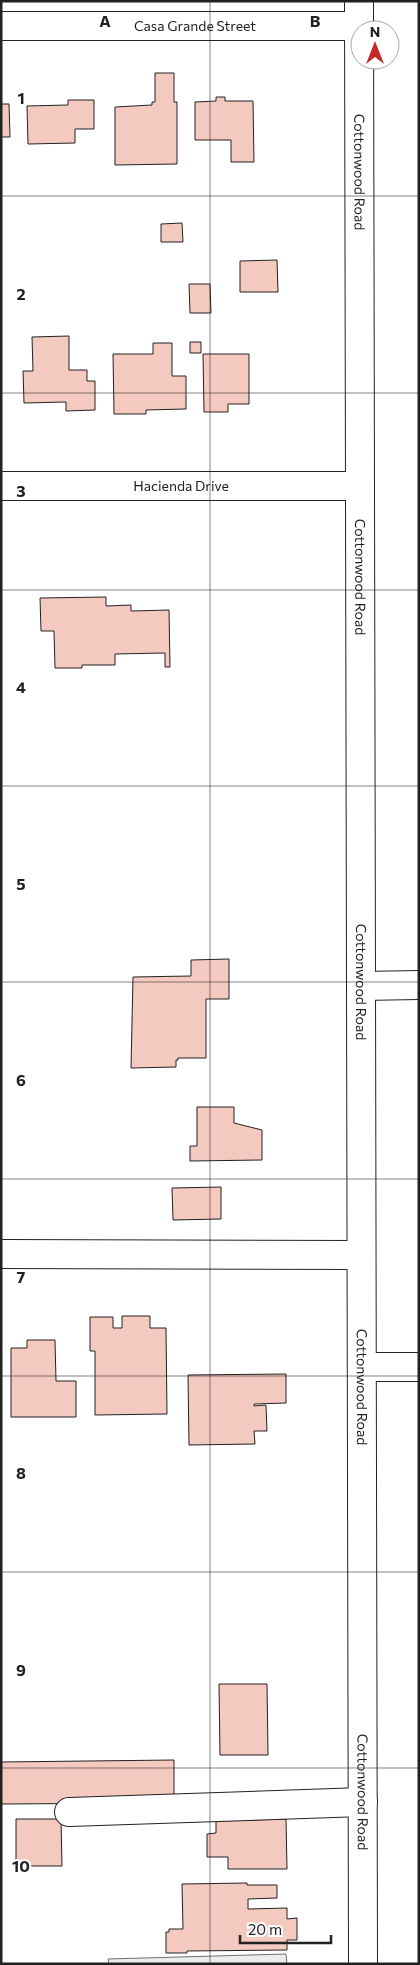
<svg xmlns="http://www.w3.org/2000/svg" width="420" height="1965" viewBox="0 0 420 1965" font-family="Commissioner,sans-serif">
	<rect width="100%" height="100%" fill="#fff"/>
	<path fill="#ededed" stroke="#6f6f6f" d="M286 1954 287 1964H109L108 1959Z"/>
	<path fill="#f3c9c0" stroke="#222" d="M155 73H174V102H177V164L115 165V107L152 105V102H155Z
		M216 97H225V101H253L254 162H231V140H195V102L216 101Z
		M68 100H94V129H75V143L28 144 27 106 68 105Z
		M1 104H9L10 137H1Z
		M182 223 183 242H161V224Z
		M277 260 278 292H240V261Z
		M189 284H210L211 313H190Z
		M69 336V370H87V381H95V410L66 411V402L24 403 23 371H33L32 337Z
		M190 342H201V353H190Z
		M153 343H172V376H186V409L146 410V414H114L113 354H153Z
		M203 354H249V404H228V412H204Z
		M106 597V606L131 605V611L169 610 170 667H165V653L115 654V665H82V668H55L54 631H41L40 598Z
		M229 959V999H206V1058H178V1060H176V1067L131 1068 133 977 191 976V960Z
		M197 1107H234V1123L262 1130V1160L190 1161V1146H197Z
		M221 1187V1219L173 1220 172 1188Z
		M122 1316H150V1328H166L167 1414 95 1415V1351H90V1317H113V1328H122Z
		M27 1340H55L56 1381H76V1417H11V1348H27Z
		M286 1374V1403L254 1404V1406L266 1405 267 1431H254L255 1444 189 1445 188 1375Z
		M219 1684H267L268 1755H220Z
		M174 1760V1803L1 1804V1762Z
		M16 1819H61L62 1866H16Z
		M286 1819 287 1869H228V1857H207V1834L216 1833V1821Z
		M247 1883V1885H277V1898L248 1899V1909L287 1908V1919L297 1918V1940H287V1950L187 1951V1953H166V1932H169V1929H183L182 1884Z"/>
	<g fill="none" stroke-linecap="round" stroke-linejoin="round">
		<defs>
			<g id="minor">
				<path id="s1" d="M359 1 363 1964"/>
				<path id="s2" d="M1 26H359"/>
				<path id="s3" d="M1 486H360"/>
				<path d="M361 986 419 985"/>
				<path d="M1 1254 361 1255"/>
				<path d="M362 1367H419"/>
				<path d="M69 1812 363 1802"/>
			</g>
		</defs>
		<use href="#minor" stroke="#222" stroke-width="30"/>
		<use href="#minor" stroke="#fff" stroke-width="28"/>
	</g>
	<path fill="none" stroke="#222" stroke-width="1" stroke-opacity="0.55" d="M210 1V1964M1 196H419M1 393H419M1 590H419M1 786H419M1 982H419M1 1179H419M1 1376H419M1 1572H419M1 1768H419"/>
	<g text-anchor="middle" stroke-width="4" stroke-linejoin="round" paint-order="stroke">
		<g font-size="14" fill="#222" stroke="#fff">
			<text dy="5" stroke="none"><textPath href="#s2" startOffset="194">Casa Grande Street</textPath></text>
			<text dy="5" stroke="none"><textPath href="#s1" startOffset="171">Cottonwood Road</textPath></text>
			<text dy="5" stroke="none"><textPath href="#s3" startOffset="180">Hacienda Drive</textPath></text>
			<text dy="5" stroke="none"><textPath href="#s1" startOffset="576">Cottonwood Road</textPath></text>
			<text dy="5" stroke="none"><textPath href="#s1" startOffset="981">Cottonwood Road</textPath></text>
			<text dy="5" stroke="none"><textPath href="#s1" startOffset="1386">Cottonwood Road</textPath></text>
			<text dy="5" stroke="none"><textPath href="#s1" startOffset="1791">Cottonwood Road</textPath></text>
		</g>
	</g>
	<g font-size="16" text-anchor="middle" font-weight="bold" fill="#222" stroke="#fff" stroke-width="4" stroke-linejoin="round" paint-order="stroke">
		<text x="105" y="27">A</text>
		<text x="315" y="27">B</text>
		<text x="21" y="104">1</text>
		<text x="21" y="300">2</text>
		<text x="21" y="497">3</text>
		<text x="21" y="693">4</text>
		<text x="21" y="890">5</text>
		<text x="21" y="1086">6</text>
		<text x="21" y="1283">7</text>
		<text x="21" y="1479">8</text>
		<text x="21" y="1676">9</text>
		<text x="21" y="1872">10</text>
	</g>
	<rect width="420" height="1965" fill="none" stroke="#222222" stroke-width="5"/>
	<g transform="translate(375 45)"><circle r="24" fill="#ffffff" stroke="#a7a7a7"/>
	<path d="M0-4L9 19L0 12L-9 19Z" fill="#c62828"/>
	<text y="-8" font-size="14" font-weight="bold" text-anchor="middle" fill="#222222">N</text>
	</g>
	<path d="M240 1935v8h91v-8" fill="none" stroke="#222222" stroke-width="2.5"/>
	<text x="248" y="1935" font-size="15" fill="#222222" stroke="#ffffff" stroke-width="4" paint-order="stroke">20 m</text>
</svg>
